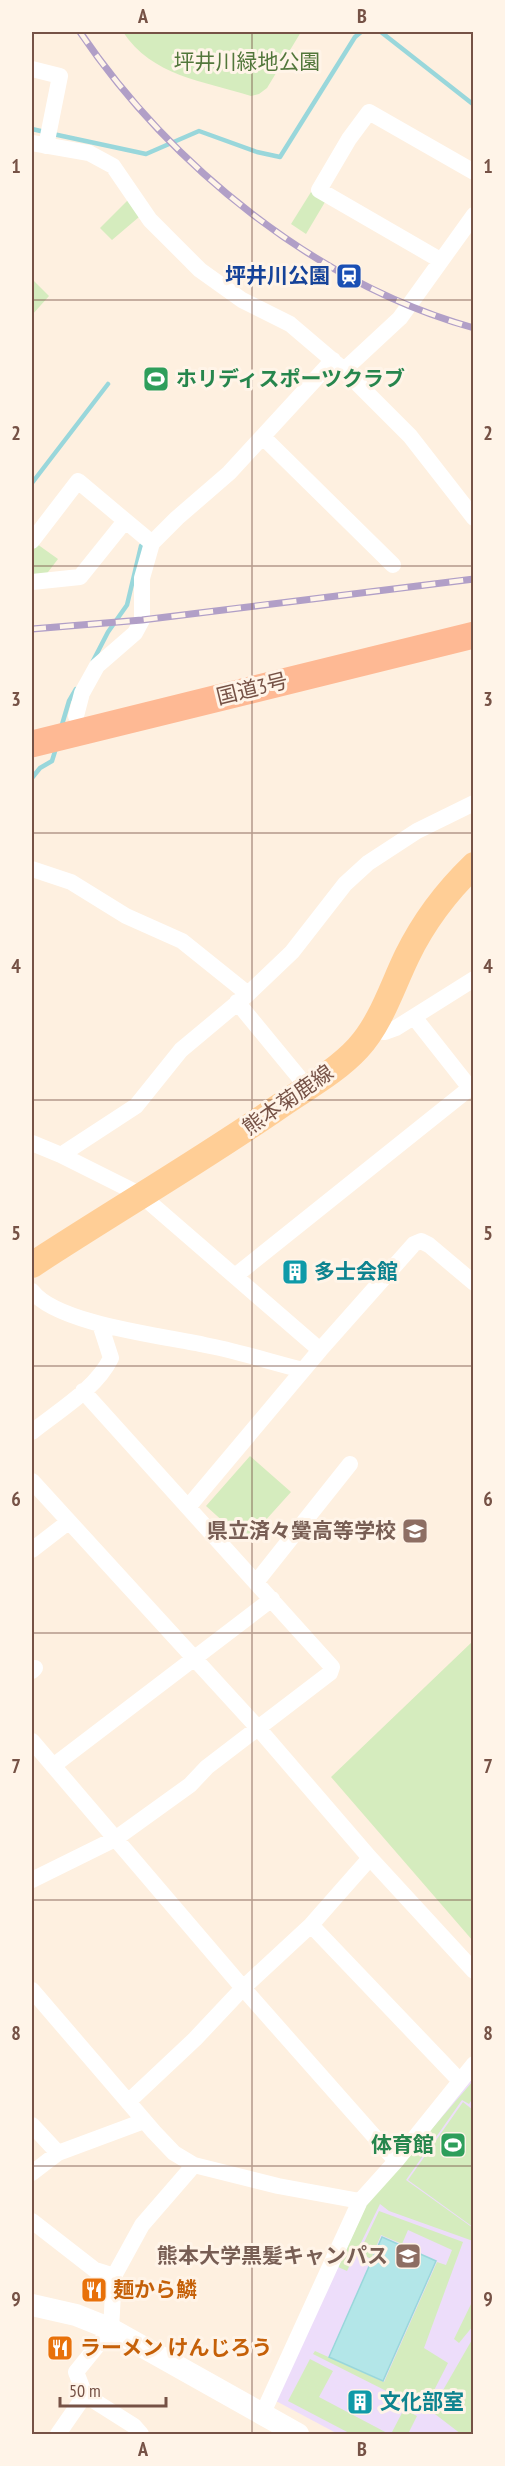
<svg xmlns="http://www.w3.org/2000/svg" width="505" height="2466" viewBox="0 0 505 2466" font-family="'PT Sans Narrow','Noto Sans JP',sans-serif">
	<rect width="100%" height="100%" fill="#fef0e0"/>
	<path fill="#edddfa" d="M473 2078V2434H338L276 2401 366 2204Z"/>
	<path fill="#d5ecbe" d="M123 32H301L267 88 259 94 251 96C203 81 152 76 123 32Z
		M311 192 325 202 306 234 291 224Z
		M129 199 139 217 112 240 100 228Z
		M32 279 49 296 32 315Z
		M37 544 58 559 45 576 32 578V551Z
		M250 1456 291 1492 246 1542 206 1506Z
		M473 1641V1941L331 1777Z
		M473 2081V2098L469 2104 462 2100 406 2180 473 2228V2241L389 2211 380 2204 347 2271 338 2267 367 2204Z
		M463 2102 473 2110V2227L408 2180Z
		M379 2211 463 2242 424 2348 448 2363 424 2410 313 2354 315 2351 384 2382 437 2262 446 2265 452 2250 408 2230 402 2244 381 2235 371 2259 359 2253Z
		M473 2300V2326L459 2343 454 2339Z
		M473 2338V2434H461L431 2411Z
		M310 2359 333 2371 319 2397 389 2434H351L288 2401Z
		M404 2409 417 2416 408 2434H391Z"/>
	<path fill="#b3e6e8" stroke="#99d7db" stroke-width="1.5" d="M382 2237 436 2261 383 2381 329 2357Z"/>
	<g fill="none" stroke-linecap="round" stroke-linejoin="round">
		<path stroke="#99d7db" stroke-width="4.5" d="M381 32 474 105
			M32 129 45 132
			M53 134 146 154 199 131 257 152 280 157 355 37 361 32
			M32 483 108 384
			M93 661 108 632 127 605 141 546 145 541
			M61 728 69 701 76 689
			M32 778 40 768 52 761 56 748"/>
		<path stroke="#fff" stroke-width="16" d="M32 69 60 76 46 146
			M32 143 89 153 113 166 150 220 200 270 242 300 290 324 344 370 410 436 474 518
			M440 260 319 190 349 139 369 112 474 172
			M344 370 400 318 474 215
			M263 437 393 565
			M32 541 78 481 152 543
			M32 582 80 577 125 521
			M76 716 82 693 97 666 135 633 142 620V578L152 543 177 518 229 473 333 360
			M32 869 71 882 126 916 182 941 248 994
			M237 1002 307 1087
			M371 1030 385 1032 396 1028 474 979
			M32 1143 61 1155 141 1195 320 1350
			M61 1155 136 1106 181 1050 248 994 292 952 345 884 368 863 417 831 474 803
			M235 1276 470 1088 414 1017
			M32 1291C57 1324 164 1336 205 1345 238 1351 270 1362 303 1370
			M32 1432C58 1411 96 1389 111 1358L100 1324
			M32 1481 258 1728 370 1858 474 1971
			M189 1506 320 1350 414 1244 421 1241 429 1245 474 1283
			M32 1550 67 1523
			M257 1581 350 1464
			M32 1671 35 1668
			M32 1741 243 1988 396 2161
			M53 1766 272 1599
			M32 1880 115 1839 190 1785 207 1767 330 1673 332 1667 83 1391
			M311 1925 460 2081
			M32 1990 154 2132 174 2153 194 2165 278 2186 360 2201
			M128 2102 195 2039 243 1988 311 1925 370 1858
			M32 2125 58 2153
			M32 2173 58 2153 144 2121
			M32 2221 95 2270 114 2276
			M85 2395 134 2426 141 2434
			M262 2415 360 2201 396 2161 474 2064
			M58 2434 85 2395 76 2372 111 2329 114 2276 142 2225 194 2165"/>
		<path stroke="#fff" stroke-width="22" d="M32 2305 76 2315 111 2329 298 2434"/>
		<path stroke="#ffce96" stroke-width="26" d="M32 1265C113 1212 197 1163 277 1108 304 1089 336 1072 358 1048 381 1023 392 987 407 956 424 921 446 892 474 865"/>
		<path stroke="#feb994" stroke-width="27" d="M32 744 474 635"/>
		<defs>
			<path id="rail" d="M80 32C171 166 316 284 474 328
				M32 629 142 620 474 579"/>
		</defs>
		<use href="#rail" stroke="#b19fc7" stroke-width="7"/>
		<use href="#rail" stroke="#fff4e8" stroke-width="4.5" stroke-dasharray="14" stroke-linecap="butt"/>
	</g>
	<path fill="none" stroke="#765246" stroke-width="1.5" stroke-opacity="0.55" d="M252 32V2434M32 300H474M32 566H474M32 833H474M32 1100H474M32 1366H474M32 1633H474M32 1900H474M32 2166H474"/>
	<defs>
		<symbol id="station-square" viewBox="-11 -11 22 22"><rect x="-9" y="-9" width="18" height="18" rx="4" fill="#1a4fb4" stroke="#fff4e8"/><path d="M-3-6H3Q5-6 5-4V2Q5 4 3 4L4.5 6H3L1.5 4h-3L-3 6H-4.5L-3 4Q-5 4-5 2V-4Q-5-6-3-6ZM-3.5-4v3h7v-3ZM-3.5 1v1.5H-2V1ZM2 1v1.5H3.5V1Z" fill="#fff"/></symbol>
		<symbol id="stadium-square" viewBox="-11 -11 22 22"><rect x="-9" y="-9" width="18" height="18" rx="4" fill="#2e9e5b" stroke="#fff4e8"/><path d="M0-5a6.5 5 0 1 0 0 10a6.5 5 0 1 0 0-10ZM-3.5-1.8h7v3.6h-7Z" fill="#fff"/></symbol>
		<symbol id="building-square" viewBox="-11 -11 22 22"><rect x="-9" y="-9" width="18" height="18" rx="4" fill="#0f9aa8" stroke="#fff4e8"/><path d="M-4-6H4V6H1V3H-1V6H-4ZM-2.5-4.3h1.7v1.8h-1.7ZM.8-4.3h1.7v1.8H.8ZM-2.5-1h1.7V.8h-1.7ZM.8-1h1.7V.8H.8Z" fill="#fff"/></symbol>
		<symbol id="school-square" viewBox="-11 -11 22 22"><rect x="-9" y="-9" width="18" height="18" rx="4" fill="#8d6e63" stroke="#fff4e8"/><path d="M0-5L7-2L0 1L-7-2ZM-4 1L0 2.5L4 1V4Q0 6-4 4Z" fill="#fff"/></symbol>
		<symbol id="university-square" viewBox="-11 -11 22 22"><rect x="-9" y="-9" width="18" height="18" rx="4" fill="#8d6e63" stroke="#fff4e8"/><path d="M0-5L7-2L0 1L-7-2ZM-4 1L0 2.5L4 1V4Q0 6-4 4Z" fill="#fff"/></symbol>
		<symbol id="restaurant-square" viewBox="-11 -11 22 22"><rect x="-9" y="-9" width="18" height="18" rx="4" fill="#e8710a" stroke="#fff4e8"/><path d="M-5-6h1v4h1v-4h1v4h1v-4h1v5L-1.5 .5V6h-2V.5L-5-1ZM5-6V6H3V1.5H1.5Q1.5-4 5-6Z" fill="#fff"/></symbol>
	</defs>
	<g fill-rule="evenodd">
		<use href="#station-square" x="334" y="261" width="30" height="30"/>
		<use href="#stadium-square" x="141" y="364" width="30" height="30"/>
		<use href="#building-square" x="280" y="1257" width="30" height="30"/>
		<use href="#school-square" x="400" y="1516" width="30" height="30"/>
		<use href="#stadium-square" x="438" y="2130" width="30" height="30"/>
		<use href="#university-square" x="393" y="2241" width="30" height="30"/>
		<use href="#restaurant-square" x="79" y="2275" width="30" height="30"/>
		<use href="#restaurant-square" x="45" y="2333" width="30" height="30"/>
		<use href="#building-square" x="345" y="2387" width="30" height="30"/>
	</g>
	<g text-anchor="middle" stroke-width="6" stroke-linejoin="round" paint-order="stroke">
		<g font-size="21" fill="#52773b" stroke="#fff4e8">
			<text x="247" y="69">坪井川緑地公園</text>
		</g>
		<g font-size="21" font-weight="bold" fill="#164399" stroke="#fff4e8" text-anchor="end">
			<text x="330" y="283">坪井川公園</text>
		</g>
		<g font-size="21" font-weight="bold" fill="#27864d" stroke="#fff4e8" text-anchor="start">
			<text x="176" y="386">ホリディスポーツクラブ</text>
			<text x="434" y="2152" text-anchor="end">体育館</text>
		</g>
		<g font-size="21" fill="#765246" stroke="#fff4e8">
			<text transform="translate(252 689) rotate(-14)" y="7">国道3号</text>
			<text transform="translate(288 1100) rotate(-35)" y="7">熊本菊鹿線</text>
		</g>
		<g font-size="21" font-weight="bold" fill="#0d838f" stroke="#fff4e8" text-anchor="start">
			<text x="314" y="1279">多士会館</text>
			<text x="380" y="2409">文化部室</text>
		</g>
		<g font-size="21" font-weight="bold" fill="#785e54" stroke="#fff4e8" text-anchor="end">
			<text x="396" y="1538">県立済々黌高等学校</text>
			<text x="388" y="2263">熊本大学黒髪キャンパス</text>
		</g>
		<g font-size="21" font-weight="bold" fill="#c56008" stroke="#fff4e8" text-anchor="start">
			<text x="113" y="2297">麺から鱗</text>
			<text x="80" y="2355">ラーメン けんじろう</text>
		</g>
	</g>
	<rect width="505" height="2466" fill="none" stroke="#fff4e8" stroke-width="66"/>
	<path d="M60 2397v9h106v-9" fill="none" stroke="#765246" stroke-width="3"/>
	<text x="69" y="2397" font-size="18" fill="#765246" stroke="#fff4e8" stroke-width="4.5" paint-order="stroke">50 m</text>
	<rect x="33" y="33" width="439" height="2400" fill="none" stroke="#765246" stroke-width="2"/>
	<g font-size="20" text-anchor="middle" font-weight="bold" fill="#765246">
		<text x="143" y="23">A</text>
		<text x="362" y="23">B</text>
		<text x="16" y="173">1</text>
		<text x="488" y="173">1</text>
		<text x="16" y="440">2</text>
		<text x="488" y="440">2</text>
		<text x="16" y="706">3</text>
		<text x="488" y="706">3</text>
		<text x="16" y="973">4</text>
		<text x="488" y="973">4</text>
		<text x="16" y="1240">5</text>
		<text x="488" y="1240">5</text>
		<text x="16" y="1506">6</text>
		<text x="488" y="1506">6</text>
		<text x="16" y="1773">7</text>
		<text x="488" y="1773">7</text>
		<text x="16" y="2040">8</text>
		<text x="488" y="2040">8</text>
		<text x="16" y="2306">9</text>
		<text x="488" y="2306">9</text>
		<text x="143" y="2456">A</text>
		<text x="362" y="2456">B</text>
	</g>
</svg>
